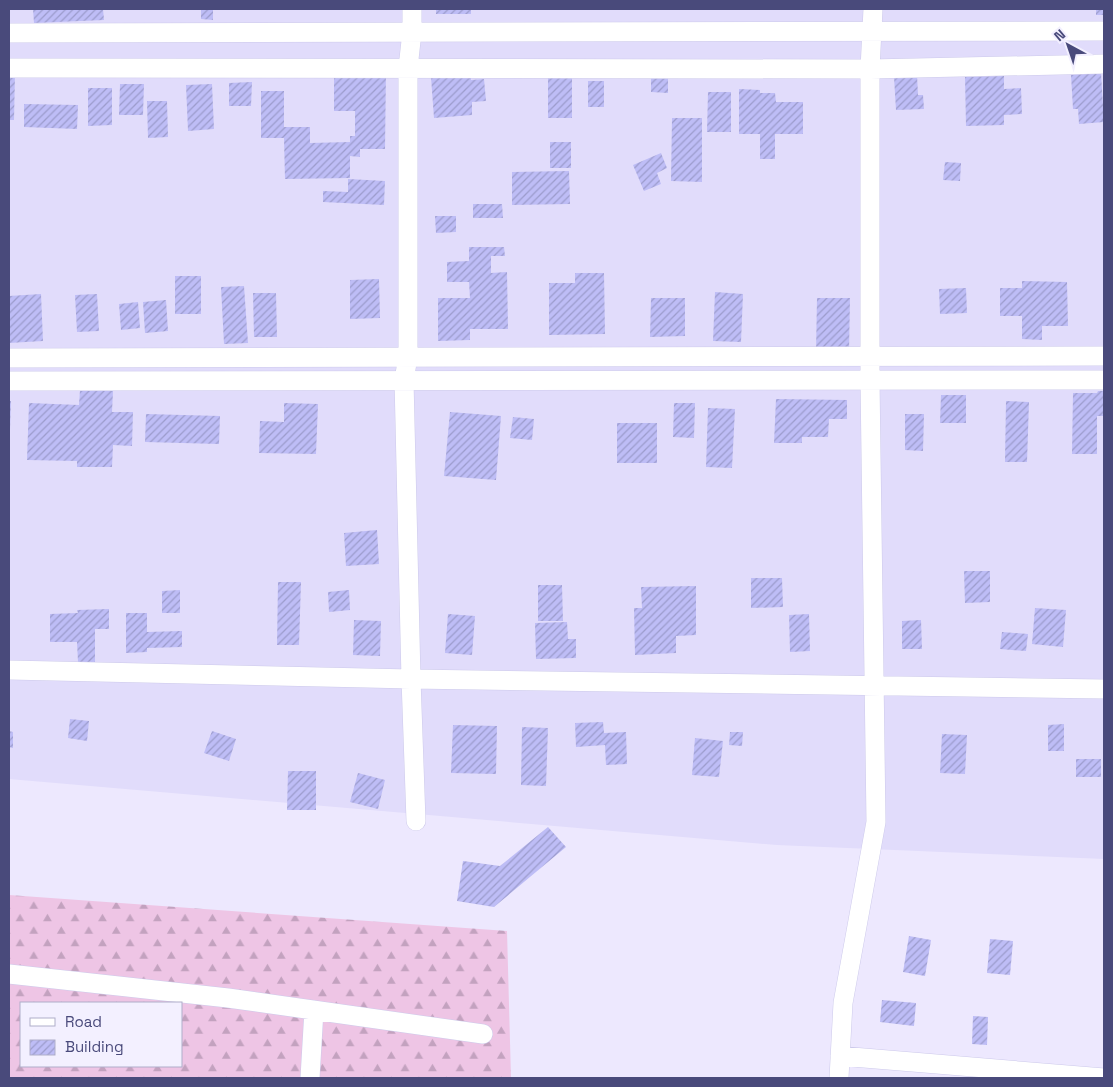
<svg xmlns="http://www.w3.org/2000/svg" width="1113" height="1087" viewBox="0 0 1113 1087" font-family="'Space Grotesk',sans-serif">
	<defs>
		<pattern id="forest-firs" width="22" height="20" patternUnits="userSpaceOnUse" patternTransform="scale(1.25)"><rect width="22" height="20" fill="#eec5e5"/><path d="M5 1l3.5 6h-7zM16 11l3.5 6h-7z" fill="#c3a2bf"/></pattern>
		<pattern id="building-hatch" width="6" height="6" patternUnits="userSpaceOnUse" patternTransform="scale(1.25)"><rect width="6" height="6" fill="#bebdf6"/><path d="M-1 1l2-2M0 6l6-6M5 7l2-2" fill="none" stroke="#9c9ccc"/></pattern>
	</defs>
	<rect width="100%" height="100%" fill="#ede8fe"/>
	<path fill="#e1dcfb" d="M9 9H1104V859L777 845 9 779Z"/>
	<path fill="url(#forest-firs)" fill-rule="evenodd" d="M9 895 507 931 511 1078H9ZM21 1003H181V1066H21Z"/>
	<path fill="url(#building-hatch)" d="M33 9H103L104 20 34 23Z
		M201 9H213V20L201 19Z
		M436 9H471V14H436Z
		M1096 9H1104V15H1096Z
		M386 70 385 149H360V157L350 156V178L285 179 284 138H261V91H284V127H310V143L350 142V136H355V111H334V71Z
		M9 73H15L14 120H9Z
		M1101 73 1104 122 1079 124 1078 109H1073L1071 75Z
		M471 74V80L484 79 486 101 472 102V115L434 118 431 77Z
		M651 74H668V93L651 92Z
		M572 75V118H548V76Z
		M917 75 918 95H923L924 109 896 110 894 77Z
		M1004 76V89L1021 88 1022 114 1004 115V125L966 126 965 77Z
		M588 81H604V107H588Z
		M252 82 251 106H229V83Z
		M120 84H144L143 115H119Z
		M212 84 214 129 188 131 186 85Z
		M88 88H112V125L88 126Z
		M739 89 760 90V93H775L776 102H803V134H775V159H760V134H739Z
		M708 92H731V132H707Z
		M147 101H167L168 137 148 138Z
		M24 104 78 105 77 129 24 127Z
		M672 118H702V182L671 181Z
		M550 142H571V168H550Z
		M661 153 667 168 657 173 661 184 644 191 633 165Z
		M945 162 961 163 960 181 943 180Z
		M569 171 570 204 512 205V172Z
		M348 179 385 181 384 205 323 202V191L348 192Z
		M473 204H502L503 218H473Z
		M435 216H456V232L436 233Z
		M469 247H504L505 256H491V273L507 272 508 329H470V340L438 341V298H470L469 282H447V262L469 261Z
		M575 273H604L605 334 549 335V283H575Z
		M175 276H201V314H175Z
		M379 279 380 318 350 319V280Z
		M1022 281 1067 282 1068 326H1042V340L1022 339V316H1000V288H1022Z
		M244 286 248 343 224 344 221 287Z
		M966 288 967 313 940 314 939 289Z
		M715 292 743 294 741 342 713 341Z
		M253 293H276L277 337H254Z
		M41 294 43 341 9 343V296Z
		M97 294 99 331 77 332 75 295Z
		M651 298H685V336L650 337Z
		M817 298H850L849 352H816Z
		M166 300 168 331 145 333 143 302Z
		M138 302 140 328 121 330 119 304Z
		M80 390 113 391 112 412H133L132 446 113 445 112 467H77V461L27 460 29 403 79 405Z
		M1098 391H1104V416H1097V454H1072L1073 393H1097Z
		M941 395H966V423H940Z
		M776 399 847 400V419H829L828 437H802V443H774Z
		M9 401H11L10 430H9Z
		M1006 401 1029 402 1027 462H1005Z
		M284 403 318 404 316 454 259 453 260 421 284 422Z
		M674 403H695L694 438 673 437Z
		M708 408 735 409 732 468 706 467Z
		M450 412 501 416 496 480 444 476Z
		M146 414 220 416 219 444 145 442Z
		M905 414H924L923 451 905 450Z
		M513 417 534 419 532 440 510 438Z
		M617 423H657V463H617Z
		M377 530 379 564 346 566 344 533Z
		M964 571H990V602L965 603Z
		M751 578H782L783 607 751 608Z
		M278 582H301L299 645H277Z
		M538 585H562L563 621H538Z
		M696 586V635L676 636V653L635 655 634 608H642L641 587Z
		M180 590V613H162V591Z
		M349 590 350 610 329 612 328 592Z
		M1035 608 1066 610 1063 647 1032 644Z
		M109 609V629H95V662H78L77 642H50V614L78 613 77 610Z
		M126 613H147V632L182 631V647L147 648V652L126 653Z
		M448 614 475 616 472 655 445 653Z
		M809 614 810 651 790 652 789 615Z
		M354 620 381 621 380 656 353 655Z
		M921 620 922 649H902V621Z
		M567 622 568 639H576V658L536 659 535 623Z
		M1002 632 1028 634 1026 651 1000 649Z
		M70 719 89 721 87 741 68 738Z
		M603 722 604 733 626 732 627 764 606 765 605 745 576 747 575 723Z
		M1064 724V751H1048V725Z
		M453 725 497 726 496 774 451 773Z
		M522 727 548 728 546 786 521 785Z
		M9 731 13 732V748L9 747Z
		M212 731 236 739 229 761 204 753Z
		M730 732H743L742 746 729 745Z
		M942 734 967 735 965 774 940 773Z
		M695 738 723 741 719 777 692 775Z
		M1076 759H1101V777H1076Z
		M288 771H316V810H287Z
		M358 773 385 780 378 809 350 802Z
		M548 827 566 847 494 907 457 901 463 861 500 866Z
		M909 936 931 940 925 976 903 972Z
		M990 939 1013 941 1010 975 987 973Z
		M882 1000 916 1003 914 1026 880 1022Z
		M973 1016 988 1017 987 1045 972 1044Z"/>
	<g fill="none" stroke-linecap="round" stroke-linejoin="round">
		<defs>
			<path id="minor" d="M412 9V32L408 68V357L404 380 411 679 416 821
				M9 33 1104 31
				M9 68 870 69 1104 64
				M9 358 1104 356
				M9 381 1104 380
				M9 670 411 679 1104 689
				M9 974 228 998 483 1034
				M840 1056 1104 1078
				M310 1078 314 1010
				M839 1078 843 1003 876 822 870 380V69L873 9"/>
		</defs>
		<use href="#minor" stroke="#cdcaeb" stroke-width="20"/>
		<use href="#minor" stroke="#fff" stroke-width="19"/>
	</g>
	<rect width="1113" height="1087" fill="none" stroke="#494a7b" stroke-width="20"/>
	<rect x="20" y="1002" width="162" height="65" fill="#f3f0ff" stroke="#afaeca"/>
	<rect x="30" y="1018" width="25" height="8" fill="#ffffff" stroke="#afaeca"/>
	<text x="65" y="1027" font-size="15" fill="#494a7b">Road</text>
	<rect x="30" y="1040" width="25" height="15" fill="url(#building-hatch)" stroke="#afaeca"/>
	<text x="65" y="1052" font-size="15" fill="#494a7b">Building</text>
	<g transform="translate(1068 45) rotate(320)" stroke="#f3f0ff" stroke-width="4" paint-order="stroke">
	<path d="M0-4L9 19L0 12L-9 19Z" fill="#494a7b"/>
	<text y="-8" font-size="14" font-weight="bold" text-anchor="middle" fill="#494a7b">N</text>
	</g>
</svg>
